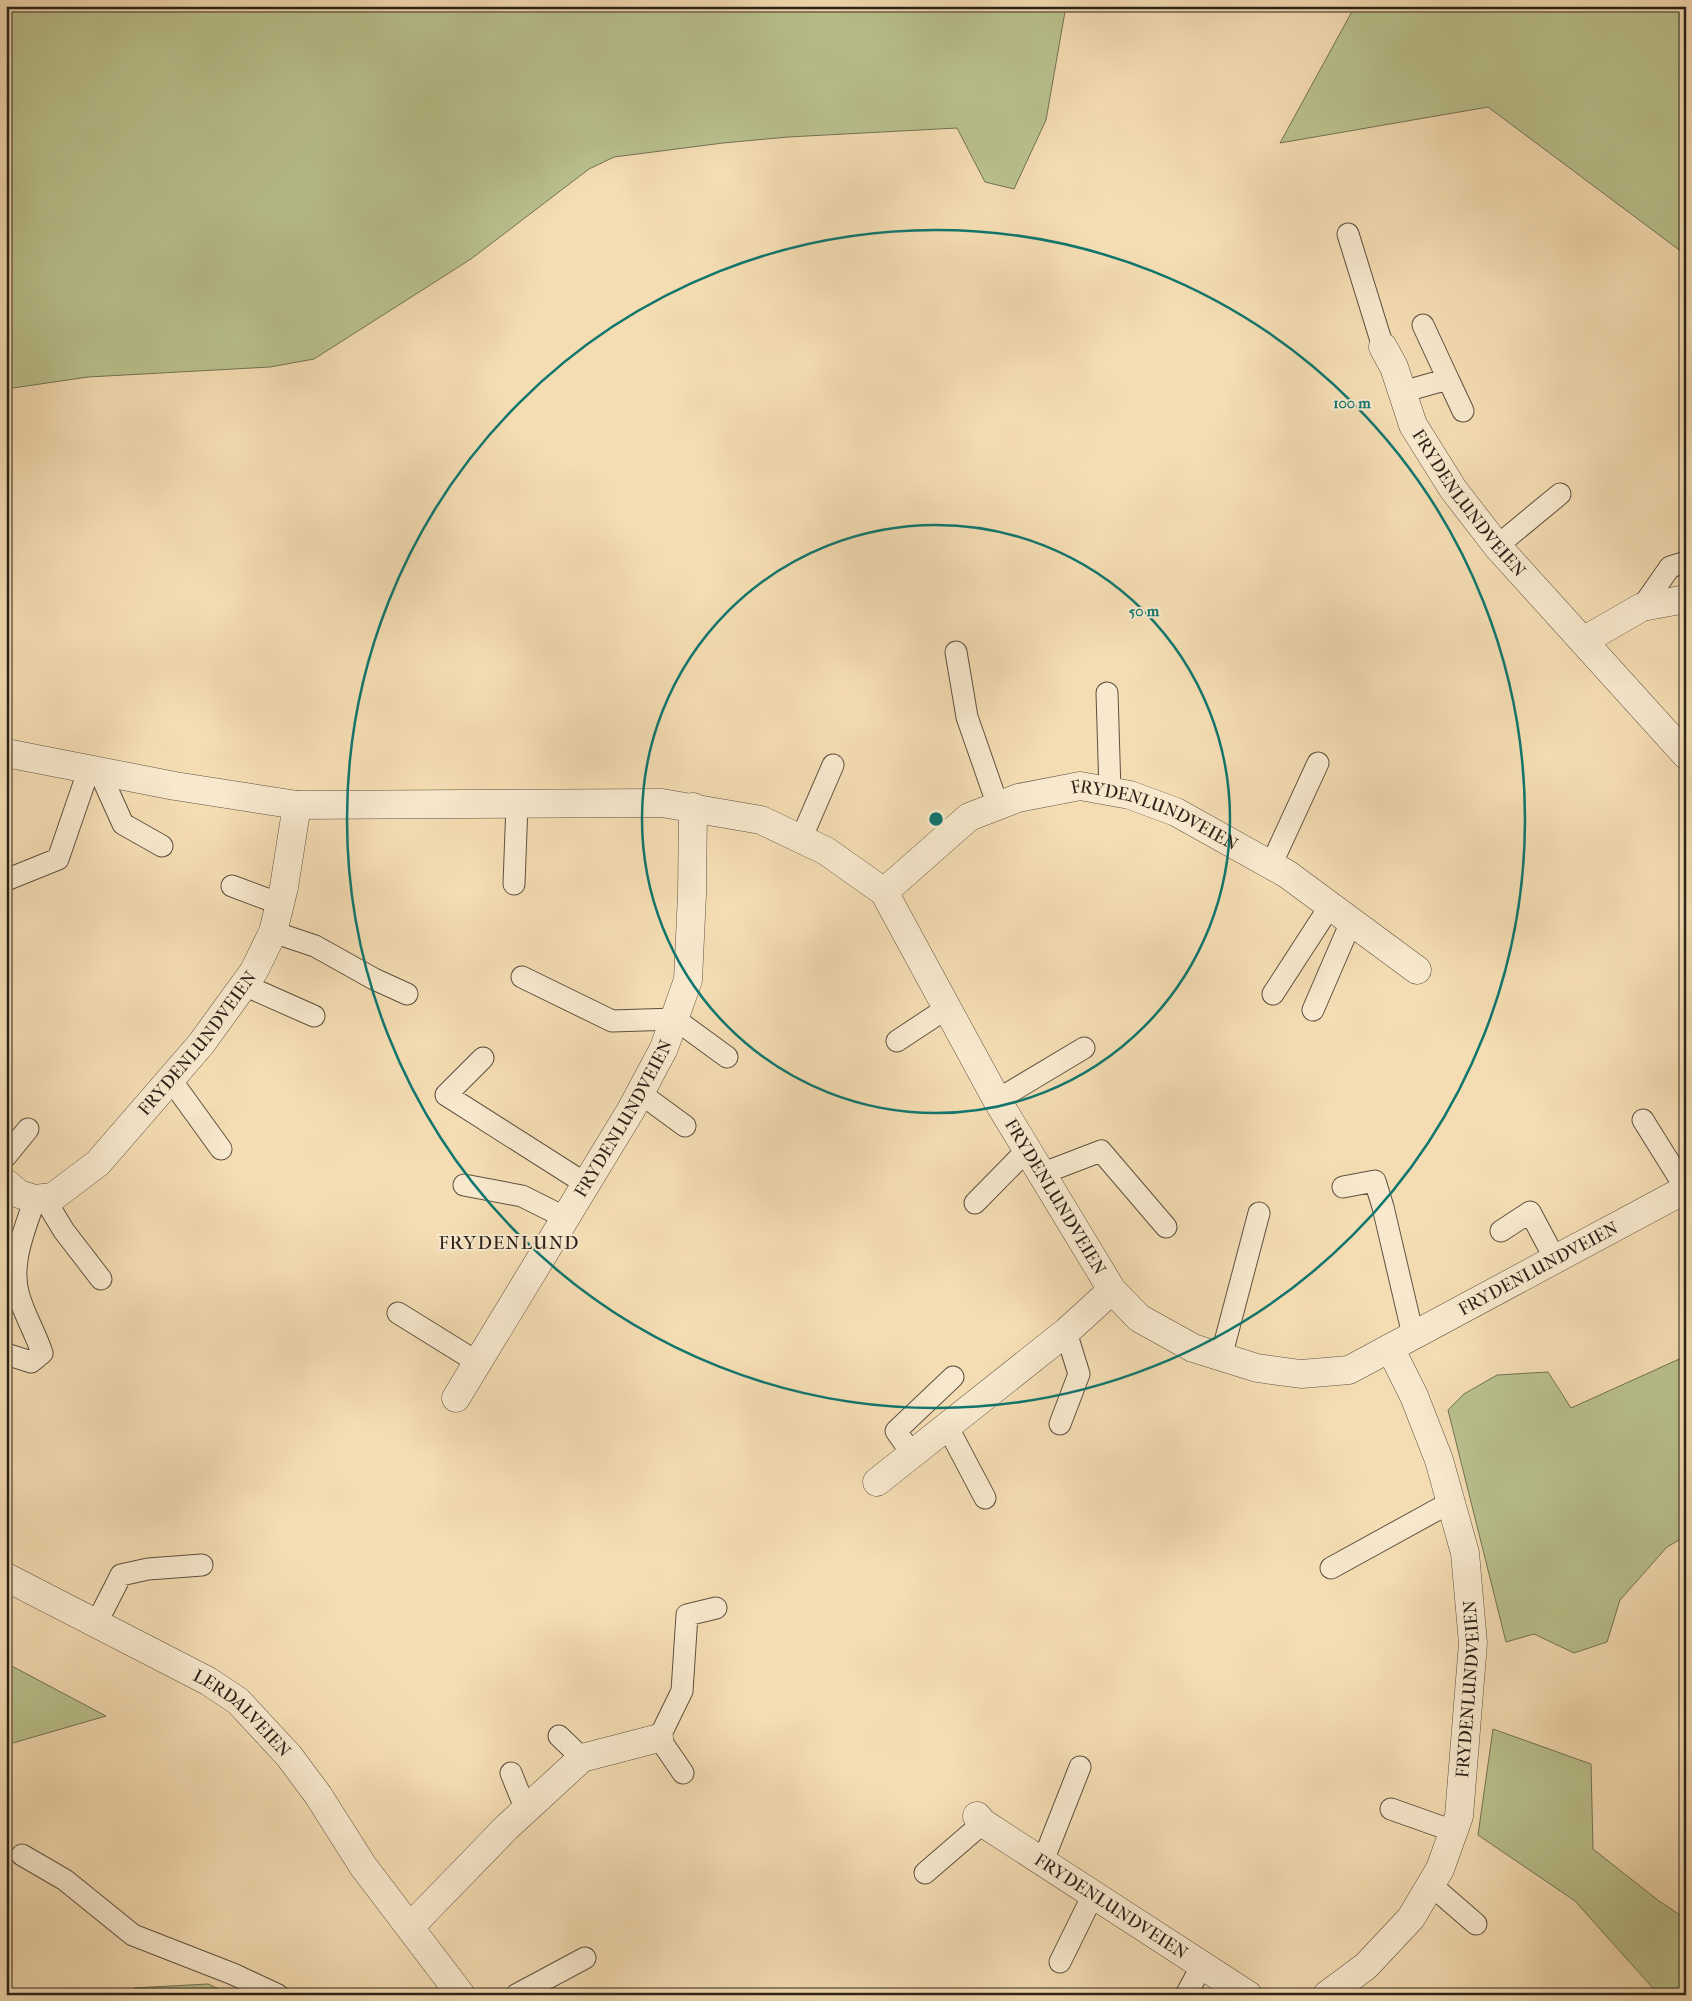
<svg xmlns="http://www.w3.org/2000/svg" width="1692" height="2001" viewBox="0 0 1692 2001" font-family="'IM FELL French Canon',serif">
	<rect width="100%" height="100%" fill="#f5ddb3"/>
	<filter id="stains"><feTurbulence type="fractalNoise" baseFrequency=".004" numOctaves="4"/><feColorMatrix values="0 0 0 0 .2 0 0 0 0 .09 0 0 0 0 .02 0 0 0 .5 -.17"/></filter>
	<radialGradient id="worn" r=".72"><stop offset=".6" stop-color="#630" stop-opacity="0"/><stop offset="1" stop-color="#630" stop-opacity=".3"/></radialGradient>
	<path fill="#bac28e" stroke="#727254" d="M6 6H1066L1046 120 1014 189 985 182 957 128 788 137 723 143 614 157 589 169 471 259 314 359 270 367 88 377 6 389Z
		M1355 6H1686V255L1488 107 1280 143Z
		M1686 1356V1536L1667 1547 1620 1600 1607 1642 1574 1653 1534 1634 1506 1642 1448 1410 1464 1394 1497 1375 1548 1372 1571 1408Z
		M6 1663 106 1716 6 1745Z
		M1493 1729 1591 1764 1593 1849 1659 1901 1686 1919V1995H1659L1575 1901 1478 1835Z
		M208 1984 232 1995H136L134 1988Z"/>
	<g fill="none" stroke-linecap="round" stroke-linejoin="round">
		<defs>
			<path id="lane" d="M1348 234 1383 347
				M1423 325 1448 379
				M1402 392 1448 379 1463 411
				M1497 546 1560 494
				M1642 607 1670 567 1686 562
				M956 652 967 717 998 806
				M1107 693 1110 791
				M99 771 123 824 162 846
				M801 839 833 765
				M1271 865 1318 763
				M6 880 58 859 89 769
				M514 884 517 804
				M232 886 280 904
				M273 932 315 946 374 979 407 994
				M522 977 612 1021 675 1019 727 1057
				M244 985 314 1016
				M1273 994 1330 906
				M1313 1010 1351 922
				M897 1041 947 1008
				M483 1058 446 1095 586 1184
				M171 1080 221 1149
				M640 1093 685 1126
				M997 1100 1084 1048
				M1643 1120 1686 1189
				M6 1156 28 1129
				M1041 1174 1101 1151 1166 1227
				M464 1185 522 1196 566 1218
				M1343 1187 1375 1181 1383 1207 1413 1335
				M44 1198 64 1231 101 1279
				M975 1203 1027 1150
				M1501 1231 1530 1212 1555 1259
				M398 1313 477 1362
				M6 1354 31 1362 42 1353C36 1334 24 1314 19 1296 9 1264 25 1229 35 1199
				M1221 1357 1259 1213
				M1060 1424 1079 1374 1066 1332
				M947 1426 985 1498
				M912 1454 896 1431 953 1377
				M1331 1568 1451 1502
				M96 1624 121 1575 148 1569 202 1565
				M559 1736 582 1758
				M511 1773 526 1810
				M683 1773 659 1738 682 1691 687 1615 716 1608
				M1391 1809 1453 1831
				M22 1855 65 1880 133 1935 233 1974 278 1995
				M1043 1861 1080 1767
				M925 1873 983 1823
				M1431 1885 1476 1924
				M1060 1962 1093 1895
				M516 1995 585 1958
				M1186 1995 1202 1965"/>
			<g id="street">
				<path id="s1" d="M1383 347 1394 367 1413 425 1453 489 1497 546 1686 755"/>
				<path d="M1583 641 1642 607 1686 599"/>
				<path id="s2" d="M6 753 175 786 297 805 662 803 761 820 826 851 884 892 997 1100 1112 1290 1139 1318 1193 1348 1257 1368 1301 1374 1349 1370 1686 1189"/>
				<path id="s3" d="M884 892 969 817 1018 798 1080 786 1130 795 1176 812 1287 874 1417 970"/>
				<path id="s4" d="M6 1183 19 1194 35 1199 53 1197 98 1163 201 1044 254 971 273 932 284 887 297 805"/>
				<path id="s5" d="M456 1398 631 1110 664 1048 688 980 692 894 693 807"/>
				<path d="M877 1482 1066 1332 1112 1290"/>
				<path id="s6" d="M6 1577 208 1681 238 1701 289 1756 318 1795 363 1866 461 1995"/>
				<path id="s7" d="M977 1816 983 1823 1248 1995"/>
				<path d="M410 1927 507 1827 582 1758 659 1738"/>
				<path id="s8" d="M1327 1995 1366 1966 1411 1918 1440 1869 1459 1816 1473 1643 1465 1553 1439 1460 1414 1396 1390 1348"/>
			</g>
		</defs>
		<use href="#lane" stroke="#5e5140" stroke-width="23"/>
		<use href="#street" stroke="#5e5140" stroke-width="29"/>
		<use href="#lane" stroke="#f8e9ce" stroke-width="21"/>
		<use href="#street" stroke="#f8e9ce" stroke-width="28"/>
	</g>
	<g fill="none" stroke="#0f766e" stroke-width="2.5">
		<circle cx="936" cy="819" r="294"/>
		<circle cx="936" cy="819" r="589"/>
	</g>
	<g text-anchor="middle" stroke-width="4" stroke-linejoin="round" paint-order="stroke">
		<g font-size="18" fill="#2b2219" stroke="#f8e9ce">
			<text dy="6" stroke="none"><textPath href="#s1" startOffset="180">FRYDENLUNDVEIEN</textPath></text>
			<text dy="6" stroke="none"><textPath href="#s3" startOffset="309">FRYDENLUNDVEIEN</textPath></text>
			<text dy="6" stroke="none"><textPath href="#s4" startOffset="264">FRYDENLUNDVEIEN</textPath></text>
			<text dy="6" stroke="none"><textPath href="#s5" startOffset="326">FRYDENLUNDVEIEN</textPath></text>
			<text dy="6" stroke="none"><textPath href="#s2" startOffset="1254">FRYDENLUNDVEIEN</textPath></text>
			<text dy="6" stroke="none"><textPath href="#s2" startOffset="1838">FRYDENLUNDVEIEN</textPath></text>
			<text dy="6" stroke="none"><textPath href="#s8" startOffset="355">FRYDENLUNDVEIEN</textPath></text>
			<text dy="6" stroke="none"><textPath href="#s6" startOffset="274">LERDALVEIEN</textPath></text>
			<text dy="6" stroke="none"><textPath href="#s7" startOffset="162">FRYDENLUNDVEIEN</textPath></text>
		</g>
		<g font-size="19" letter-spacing="1" fill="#2b2219" stroke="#f8e9ce">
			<text x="509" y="1249">FRYDENLUND</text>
		</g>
	</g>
	<circle cx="936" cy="819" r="8" fill="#0f766e" stroke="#f8e9ce" stroke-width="2.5"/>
	<g font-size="15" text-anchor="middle" font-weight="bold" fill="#0f766e" stroke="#f8e9ce" stroke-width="4" stroke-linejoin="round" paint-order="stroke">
		<text x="1352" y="408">100 m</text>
		<text x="1144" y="616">50 m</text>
	</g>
	<rect width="1692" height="2001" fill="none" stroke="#f5ddb3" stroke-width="25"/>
	<rect x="8" y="8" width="1677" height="1986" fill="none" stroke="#2b2219" stroke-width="2.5"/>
	<rect x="12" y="12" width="1667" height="1976" fill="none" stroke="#2b2219"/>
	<rect width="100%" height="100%" filter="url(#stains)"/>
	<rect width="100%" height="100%" fill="url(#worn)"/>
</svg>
